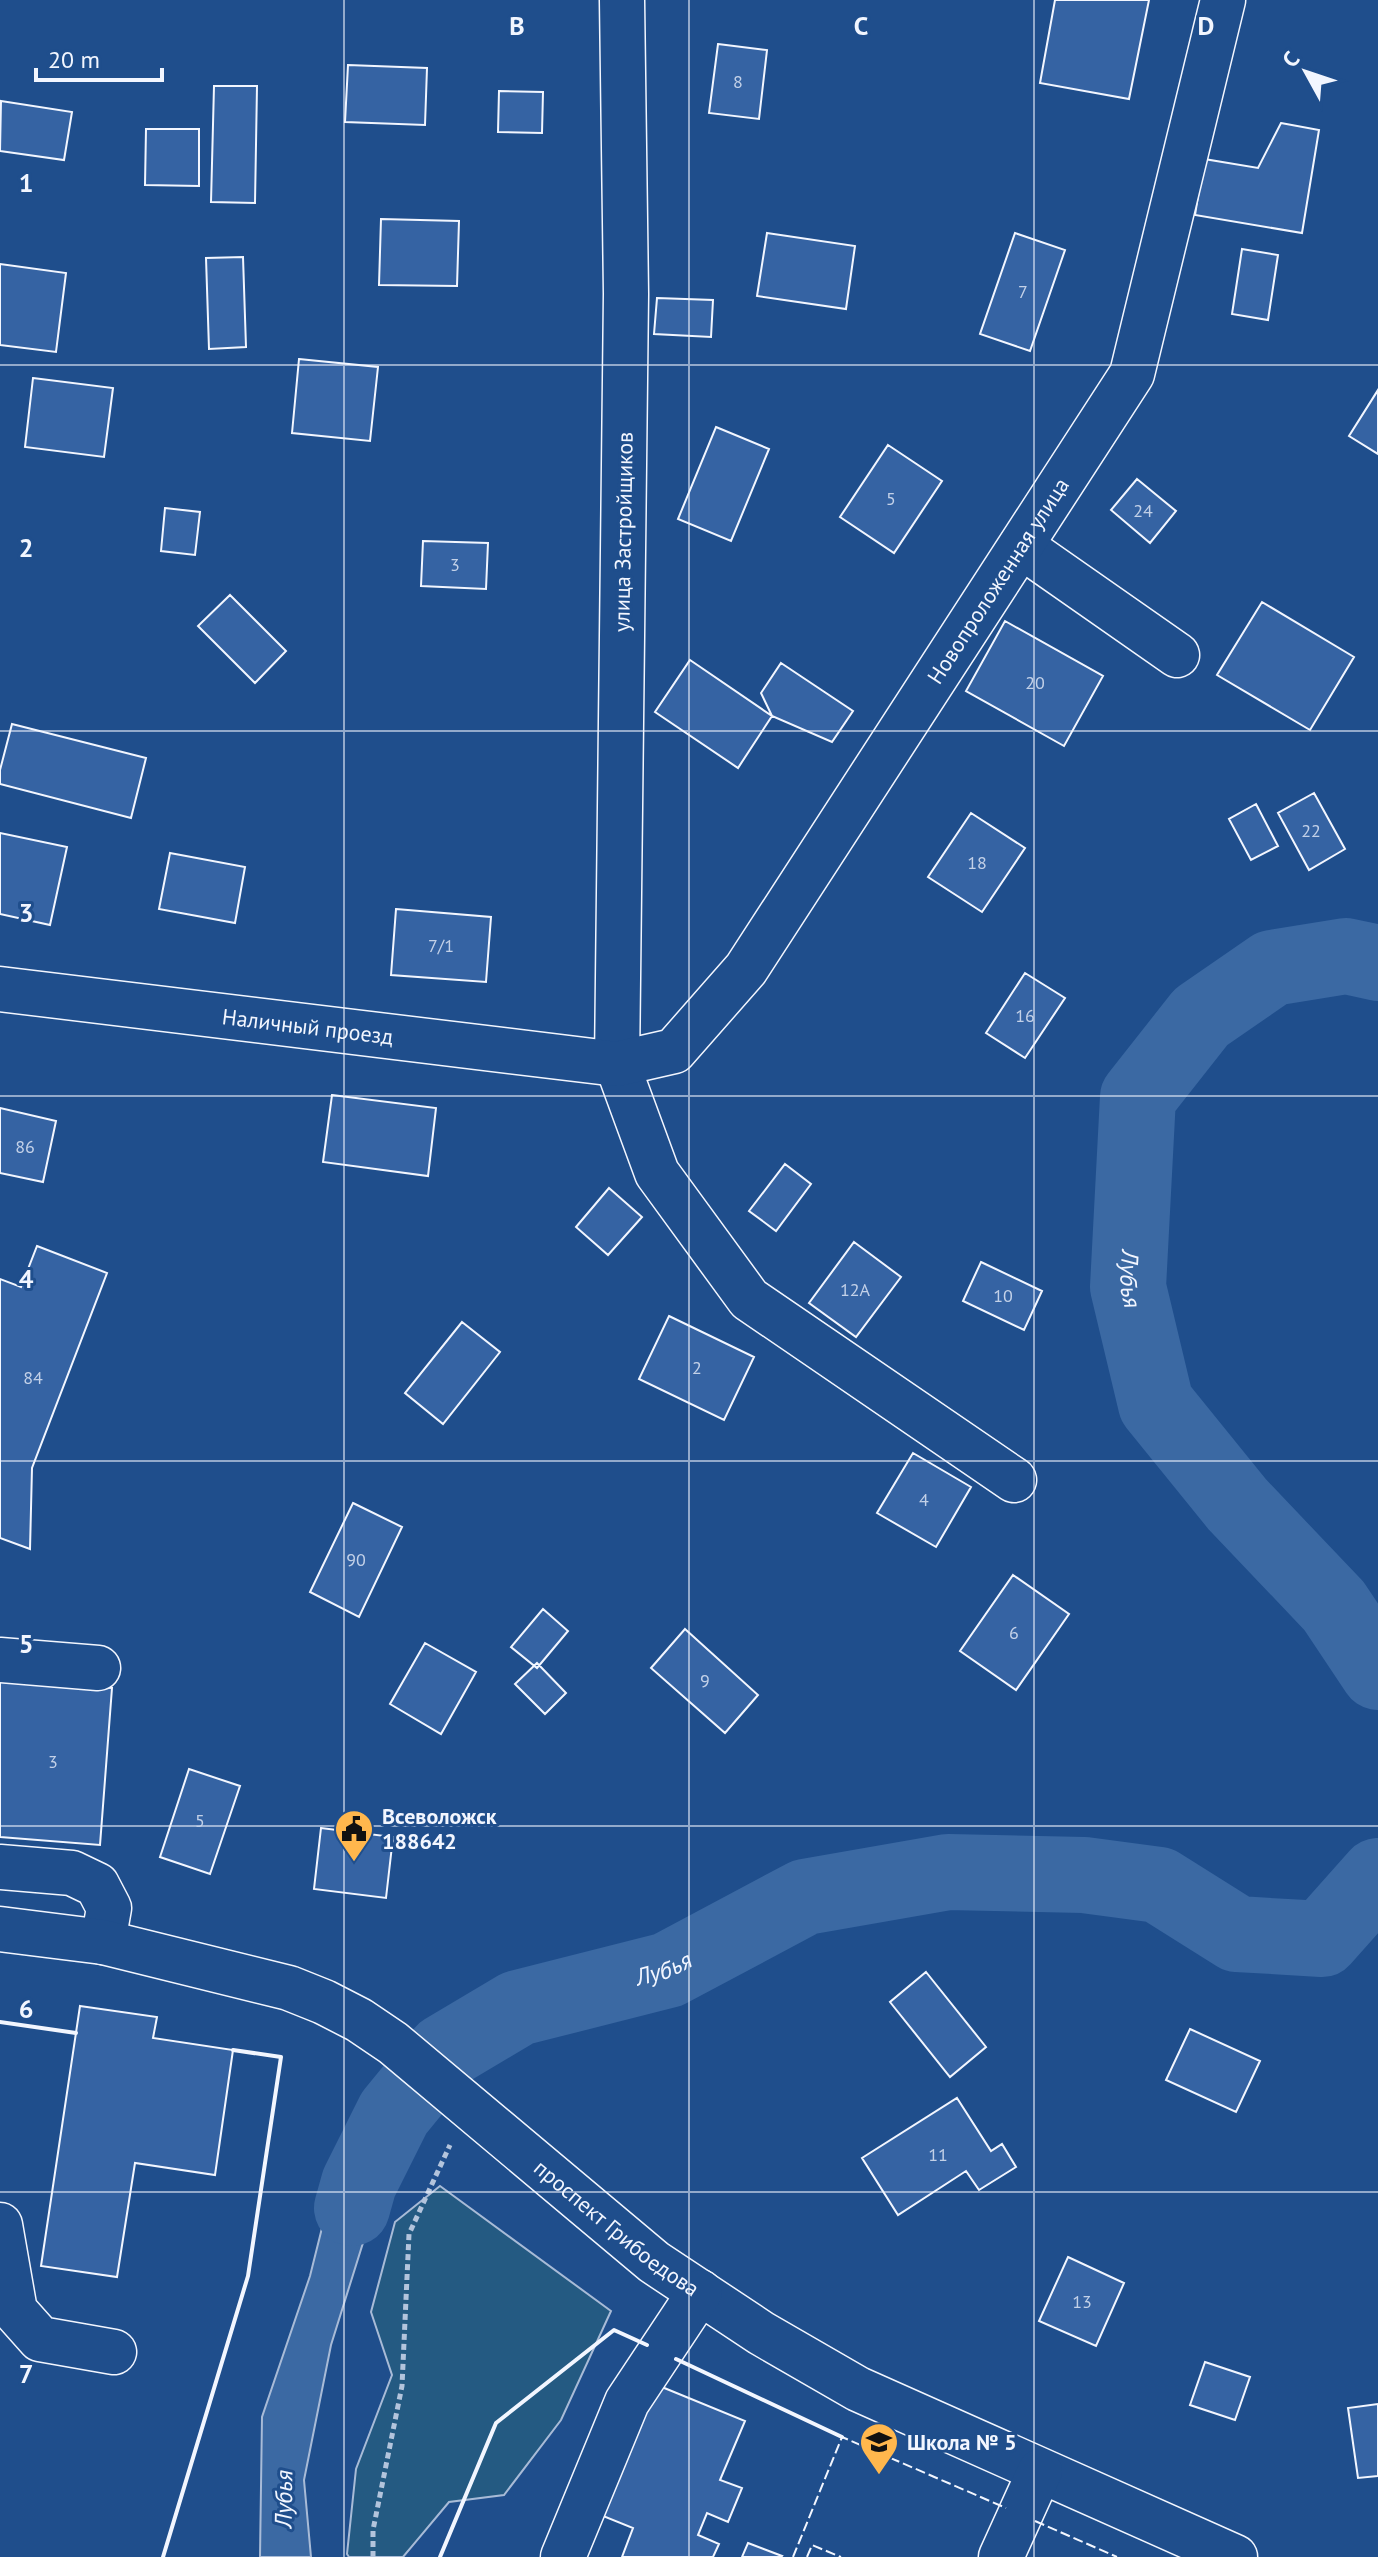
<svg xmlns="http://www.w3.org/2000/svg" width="1378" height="2557" viewBox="0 0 1378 2557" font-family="'PT Sans',sans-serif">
	<rect width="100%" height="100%" fill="#1f4e8c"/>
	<path fill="#245a82" stroke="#a8bbd7" stroke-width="2" d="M440 2186 611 2311 561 2420 504 2495 449 2502 403 2557H349L347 2554 356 2469 392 2375 371 2312 395 2222Z"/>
	<path fill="#3b69a3" stroke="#a8bbd7" stroke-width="2" d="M367 2091 420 2135 373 2211 331 2345 304 2480 311 2557H260L262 2417 310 2276 340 2156Z"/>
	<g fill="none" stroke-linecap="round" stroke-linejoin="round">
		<g stroke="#3b69a3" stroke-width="76">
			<path id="s1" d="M1378 963 1346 956 1272 968 1201 1017 1138 1097 1128 1287 1156 1404 1237 1504 1334 1606 1378 1672"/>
			<path id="s2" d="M352 2208 359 2183 394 2113 444 2052 518 2008 668 1970 805 1897 948 1872 1084 1875 1159 1885 1237 1934 1322 1939 1378 1876"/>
		</g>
	</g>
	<path fill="#3563a3" stroke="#f2f6ff" stroke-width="2" d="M1055 0H1149L1129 99 1040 83Z
		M718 44 767 50 759 119 709 113Z
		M348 65 427 68 425 125 345 122Z
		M214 86H257L255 203 211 202Z
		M499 91 543 92 542 133 498 132Z
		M1 101 72 112 64 160 0 151Z
		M1281 123 1319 130 1302 233 1195 215 1204 159 1258 168Z
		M146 129H199V186L145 185Z
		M381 219 459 221 457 286 379 285Z
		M767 233 855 246 846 309 757 296Z
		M1015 233 1065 250 1030 351 980 334Z
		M1242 249 1278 255 1268 320 1232 314Z
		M243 257 246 347 209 349 206 258Z
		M0 264 66 273 56 352 0 345Z
		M657 298 713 300 711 337 654 334Z
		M299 359 378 367 370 441 292 433Z
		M33 378 113 388 104 457 25 447Z
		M1378 390V454L1349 436Z
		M716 427 769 449 731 541 678 519Z
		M888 445 942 481 894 553 840 517Z
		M1137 479 1176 511 1150 543 1111 510Z
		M165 508 200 512 195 555 161 551Z
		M423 541 488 543 486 589 421 586Z
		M230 595 286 651 255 683 198 626Z
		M1262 602 1354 657 1310 730 1217 675Z
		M1005 621 1103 676 1064 746 966 691Z
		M690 660 772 716 738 768 655 712Z
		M781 663 853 711 832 742 772 716 761 693Z
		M12 724 146 758 131 818 0 784V770Z
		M1314 793 1345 849 1309 870 1278 813Z
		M1256 804 1278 846 1251 860 1229 819Z
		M971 813 1025 848 982 912 928 877Z
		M0 833 67 847 50 925 0 914Z
		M170 853 245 867 235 923 159 909Z
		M396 909 491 917 486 982 391 975Z
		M1025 973 1065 998 1025 1058 986 1033Z
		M332 1095 436 1108 428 1176 323 1162Z
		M0 1108 56 1121 43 1182 0 1173Z
		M785 1164 811 1184 776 1231 749 1211Z
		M609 1188 642 1217 608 1255 576 1227Z
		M854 1242 901 1277 856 1337 809 1303Z
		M37 1246 107 1273 32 1468 30 1549 0 1538V1279L21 1287Z
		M981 1262 1042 1291 1024 1330 963 1301Z
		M669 1316 754 1357 724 1420 639 1379Z
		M462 1322 500 1352 443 1424 405 1393Z
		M913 1453 971 1487 936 1547 877 1513Z
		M353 1503 402 1527 359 1617 310 1592Z
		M1013 1575 1069 1614 1016 1690 960 1651Z
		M543 1609 568 1631 537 1668 511 1647Z
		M685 1629 758 1695 725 1733 651 1668Z
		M425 1643 476 1672 441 1734 390 1704Z
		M537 1663 566 1693 545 1714 515 1684Z
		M0 1679 112 1688 100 1845 0 1837Z
		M189 1769 240 1786 210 1874 160 1857Z
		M321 1828 393 1837 386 1898 314 1889Z
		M926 1972 986 2047 950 2077 890 2002Z
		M80 2006 157 2017 153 2038 233 2050 215 2175 135 2163 117 2277 41 2266Z
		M1190 2029 1260 2061 1236 2112 1166 2080Z
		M957 2098 991 2151 1002 2144 1016 2167 979 2190 966 2171 898 2215 862 2158Z
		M1068 2257 1124 2283 1096 2346 1039 2321Z
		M1205 2362 1250 2377 1235 2420 1190 2405Z
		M657 2385 745 2421 720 2480 742 2488 728 2522 707 2513 698 2535 719 2544 713 2557H622L633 2528 603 2516Z
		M1378 2404V2476L1358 2478 1348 2408Z
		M748 2543 782 2556 781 2557H742Z"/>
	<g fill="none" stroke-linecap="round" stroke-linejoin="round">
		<defs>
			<g id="minor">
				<path d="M622 0 626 294 617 1064 657 1173 749 1299 1014 1480"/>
				<path d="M1021 546 1177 655"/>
				<path id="s3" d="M0 989 617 1064 674 1051 746 969 1132 374 1223 0"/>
				<path d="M0 1660 98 1668"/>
				<path d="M0 1867 72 1873 97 1885 109 1908 103 1942"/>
				<path id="s4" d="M0 1929 103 1942 289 1988 324 2002 359 2020 393 2043 654 2262 761 2333 858 2389 1235 2557"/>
				<path d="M0 2225 15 2311 40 2339 114 2352"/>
				<path d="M563 2557 627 2402 700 2292"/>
				<path d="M1001 2557 1040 2471"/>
			</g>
		</defs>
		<use href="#minor" stroke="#f2f6ff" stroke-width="47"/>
		<path stroke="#b3c4dc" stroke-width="5" stroke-dasharray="6 4" stroke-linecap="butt" d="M373 2557V2530L402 2386 409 2234 450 2145"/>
		<use href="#minor" stroke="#1f4e8c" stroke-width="44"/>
		<path stroke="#f2f6ff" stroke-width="2" stroke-dasharray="10 4" stroke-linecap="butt" d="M1035 2521 1117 2557
			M793 2557 842 2437 1006 2508
			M807 2557 812 2545 841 2557"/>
		<path stroke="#f2f6ff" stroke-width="4" d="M0 2022 76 2033
			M676 2359 842 2437
			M163 2557 248 2276 281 2057 233 2050
			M440 2557 496 2423 614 2330 647 2345"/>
	</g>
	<path fill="none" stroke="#f2f6ff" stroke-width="2" stroke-opacity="0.55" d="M344 0V2557M689 0V2557M1034 0V2557M0 365H1378M0 731H1378M0 1096H1378M0 1461H1378M0 1826H1378M0 2192H1378"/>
	<defs>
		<symbol id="civic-pin" viewBox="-11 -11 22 30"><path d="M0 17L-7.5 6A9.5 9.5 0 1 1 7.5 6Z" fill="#ffb74d" stroke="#1f4e8c"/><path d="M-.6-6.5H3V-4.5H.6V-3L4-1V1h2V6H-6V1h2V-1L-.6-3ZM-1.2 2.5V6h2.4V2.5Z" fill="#111"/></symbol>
		<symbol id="school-pin" viewBox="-11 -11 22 30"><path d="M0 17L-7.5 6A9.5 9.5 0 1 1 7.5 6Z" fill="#ffb74d" stroke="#1f4e8c"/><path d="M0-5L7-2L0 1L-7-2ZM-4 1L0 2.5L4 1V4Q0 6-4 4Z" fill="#111"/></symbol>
	</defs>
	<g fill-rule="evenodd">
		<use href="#civic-pin" x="332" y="1807" width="44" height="60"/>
		<use href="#school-pin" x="857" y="2420" width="44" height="60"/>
	</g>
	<g text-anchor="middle" stroke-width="6" stroke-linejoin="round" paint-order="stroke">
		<g font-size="18" fill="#c3d1e8">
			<text x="738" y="88">8</text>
			<text x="1023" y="298">7</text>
			<text x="891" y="505">5</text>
			<text x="1143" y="517">24</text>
			<text x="455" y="571">3</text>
			<text x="1035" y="689">20</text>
			<text x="1311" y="837">22</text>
			<text x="977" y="869">18</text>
			<text x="441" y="952">7/1</text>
			<text x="1025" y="1022">16</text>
			<text x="25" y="1153">86</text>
			<text x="855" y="1296">12А</text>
			<text x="1003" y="1302">10</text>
			<text x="697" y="1374">2</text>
			<text x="33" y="1384">84</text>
			<text x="924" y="1506">4</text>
			<text x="356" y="1566">90</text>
			<text x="1014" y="1639">6</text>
			<text x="705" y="1687">9</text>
			<text x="53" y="1768">3</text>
			<text x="200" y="1827">5</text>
			<text x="938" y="2161">11</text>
			<text x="1082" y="2308">13</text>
		</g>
		<g font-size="22" fill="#f2f6ff" stroke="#1f4e8c">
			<text transform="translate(623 532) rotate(-89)" y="8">улица Застройщиков</text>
			<text dy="8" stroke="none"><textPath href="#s3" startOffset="1252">Новопроложенная улица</textPath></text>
			<text dy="8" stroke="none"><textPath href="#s3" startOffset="310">Наличный проезд</textPath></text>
			<text dy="8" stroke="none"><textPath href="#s4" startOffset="704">проспект Грибоедова</textPath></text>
		</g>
		<g font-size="22" font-weight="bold" fill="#f2f6ff" stroke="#1f4e8c" text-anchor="start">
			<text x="382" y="1824">Всеволожск<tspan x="382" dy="25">188642</tspan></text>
			<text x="907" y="2450">Школа № 5</text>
		</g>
		<g font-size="24" font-style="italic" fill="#f2f6ff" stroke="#1f4e8c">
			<text dy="8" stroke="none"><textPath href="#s1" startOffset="478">Лубья</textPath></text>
			<text dy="8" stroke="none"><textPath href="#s2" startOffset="420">Лубья</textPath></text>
			<text transform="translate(284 2499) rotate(-89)" y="8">Лубья</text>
		</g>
	</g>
	<g font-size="26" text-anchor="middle" font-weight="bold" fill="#f2f6ff" stroke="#1f4e8c" stroke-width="6" stroke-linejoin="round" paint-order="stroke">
		<text x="517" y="35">B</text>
		<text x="861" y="35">C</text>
		<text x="1206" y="35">D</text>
		<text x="26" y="192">1</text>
		<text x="26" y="557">2</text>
		<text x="26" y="922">3</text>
		<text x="26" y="1288">4</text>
		<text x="26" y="1653">5</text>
		<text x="26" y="2018">6</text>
		<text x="26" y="2383">7</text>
	</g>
	<g transform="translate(1306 72) rotate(310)" stroke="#1f4e8c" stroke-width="6" paint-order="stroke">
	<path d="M0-6L14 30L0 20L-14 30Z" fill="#f2f6ff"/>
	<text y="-12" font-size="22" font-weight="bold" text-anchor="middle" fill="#f2f6ff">С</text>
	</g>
	<path d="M36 68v12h126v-12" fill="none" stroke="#f2f6ff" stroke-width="4"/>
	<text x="48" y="68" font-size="24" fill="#f2f6ff" stroke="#1f4e8c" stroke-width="6" paint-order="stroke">20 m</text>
</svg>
